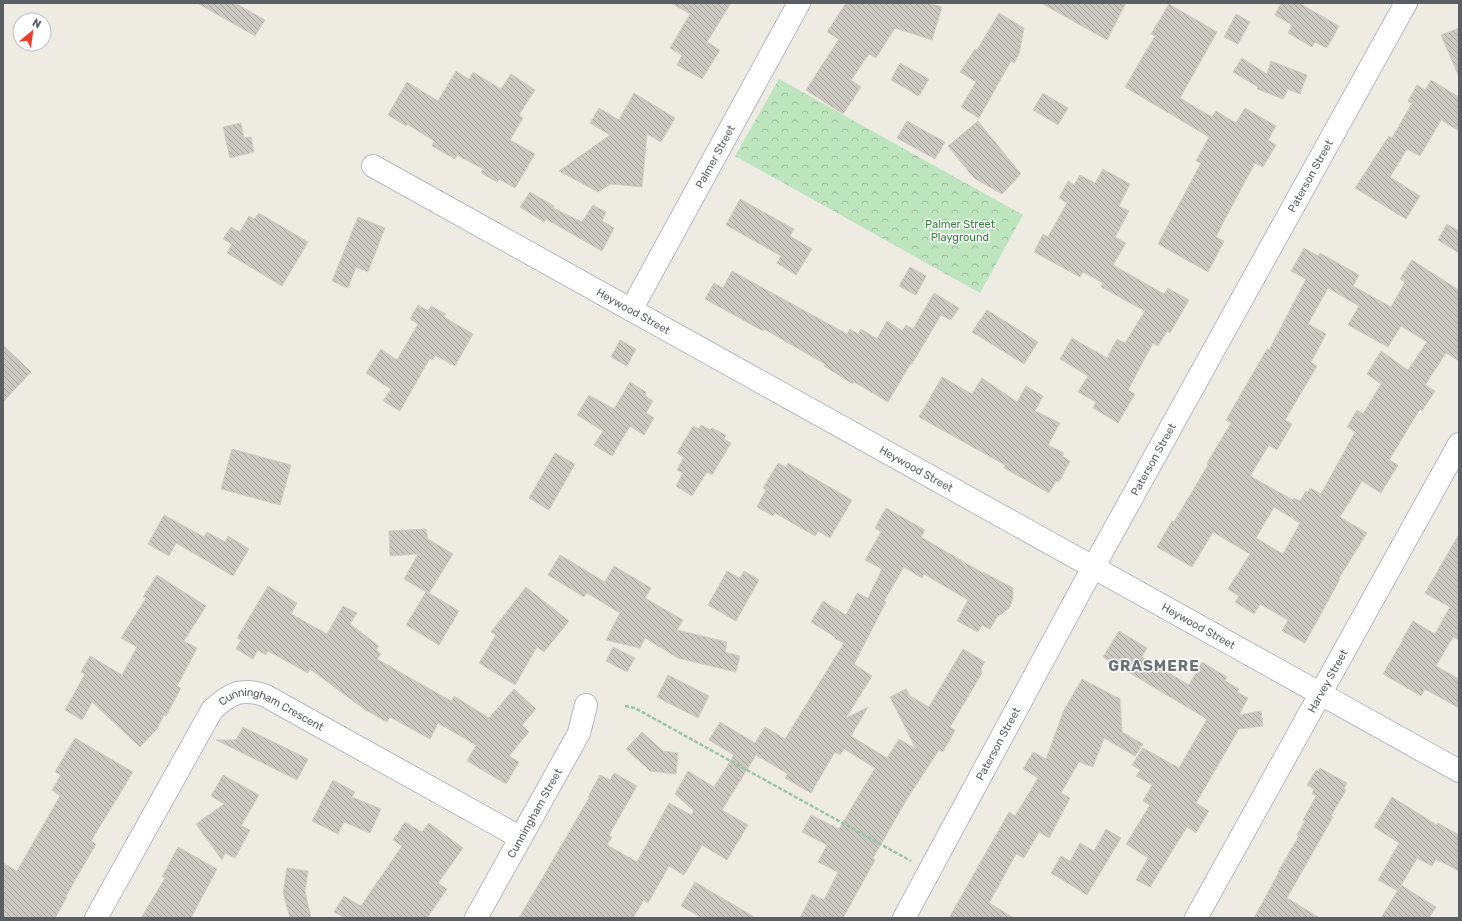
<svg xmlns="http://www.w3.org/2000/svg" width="1462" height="921" viewBox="0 0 1462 921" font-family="Rubik,sans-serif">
	<defs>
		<pattern id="park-crowns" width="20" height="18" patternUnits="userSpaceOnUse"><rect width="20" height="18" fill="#bee6be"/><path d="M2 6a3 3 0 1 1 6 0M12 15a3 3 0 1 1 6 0" fill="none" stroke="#9dbe9e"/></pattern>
		<pattern id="building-back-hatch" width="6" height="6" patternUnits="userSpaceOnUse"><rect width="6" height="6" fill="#cbc8c2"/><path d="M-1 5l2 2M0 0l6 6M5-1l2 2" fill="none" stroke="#a8a6a1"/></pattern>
	</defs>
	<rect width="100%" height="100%" fill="#eeebe3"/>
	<path fill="url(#park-crowns)" d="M779 79 1023 215 980 293 735 156Z"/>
	<path fill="url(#building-back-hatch)" stroke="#d3cdc1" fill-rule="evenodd" d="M197 3H235L265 20 255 36Z
		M671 3H731L707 42 720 50 702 79 677 65 682 55 670 48 690 14Z
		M846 3H928L942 7 932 40 895 28 876 58 869 54 851 80 861 87 843 114 806 90 839 39 827 32Z
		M1041 3H1126L1107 40Z
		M1281 3H1299L1339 26 1327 48 1315 42 1312 47 1288 33 1292 25 1275 15Z
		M1169 4 1217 32 1180 98 1212 117 1216 111 1236 123 1245 108 1276 126 1268 140 1276 145 1263 167 1255 163 1226 217 1216 237 1224 241 1208 272 1158 244 1201 163 1196 161 1209 137 1125 87 1155 36 1151 34Z
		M999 13 1024 28 1019 54 1014 63 1011 61 979 118 961 107 976 82 960 72 975 49 977 50Z
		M1236 14 1250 22 1238 44 1224 37Z
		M1459 28V77L1441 35Z
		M1242 58 1267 74 1271 61 1307 75 1300 94 1288 89 1283 99 1257 89 1258 87 1233 72Z
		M900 63 929 79 919 96 891 80Z
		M456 71 469 79 473 72 501 89 511 74 535 90 519 115 523 118 510 140 535 154 515 188 499 179 497 182 481 173 483 169 457 155 455 159 432 146 434 141 407 124 406 126 388 115 407 82 438 101Z
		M1431 80 1459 97V131L1441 120 1420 156 1407 149 1390 177 1420 196 1406 219 1355 188 1389 136 1392 138 1412 103 1408 101 1417 85 1425 90Z
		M634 93 675 118 661 142 647 134 642 187 611 184 598 192 559 171 610 135 590 123 599 108 619 120Z
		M1043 93 1068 108 1058 125 1033 110Z
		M907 121 945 142 935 159 897 138Z
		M978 121 1021 174 1002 194 974 178 948 146Z
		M241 123 244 138 251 137 254 152 230 158 223 127Z
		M1103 169 1130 184 1119 206 1129 211 1115 237 1126 243 1113 265 1164 294 1168 288 1189 300 1170 333 1167 331 1158 346 1153 343 1128 390 1135 394 1118 423 1093 408 1096 402 1078 392 1088 376 1060 359 1072 338 1107 358 1117 339 1125 343 1145 311 1101 287 1103 283 1083 272 1080 277 1034 252 1043 234 1048 237 1067 203 1059 198 1068 181 1074 185 1080 175 1095 183Z
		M530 192 554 206 553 208 582 222 593 205 606 212 602 221 614 228 602 251 546 219 544 222 520 207Z
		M740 199 794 229 790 236 812 249 796 275 777 263 781 256 726 225Z
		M259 213 308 242 282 286 227 253 232 244 223 239 231 227 240 232 249 216 254 219Z
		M358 217 385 228 368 272 356 267 348 288 332 281Z
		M1447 224 1459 231V253L1438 240Z
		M1304 248 1318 256 1320 253 1359 275 1353 286 1391 307 1405 282 1400 279 1412 260 1459 290V361L1446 353 1425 385 1435 391 1422 411 1420 409 1389 460 1398 465 1381 493 1362 481 1340 517 1367 533 1339 578 1340 579 1305 643 1282 631 1288 620 1260 604 1254 614 1235 602 1239 596 1228 589 1250 554 1213 532 1192 567 1157 547 1172 521 1174 522 1208 465 1207 463 1231 423 1226 420 1267 349 1269 350 1306 279 1291 271ZM1328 288 1359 306 1348 325 1388 347 1401 326 1427 342 1408 370 1381 351 1367 374 1381 384 1363 414 1357 410 1347 427 1355 432 1321 494 1310 488 1308 492 1306 491 1300 501 1294 498 1293 500 1250 476 1269 445 1277 450 1292 424 1285 420 1317 366 1311 362 1326 334 1308 324ZM1274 507 1300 523 1283 554 1256 538Z
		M910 267 926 276 916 295 899 286Z
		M732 271 847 334 850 329 858 334 861 329 877 339 887 321 902 331 906 325 913 329 934 293 959 308 951 320 941 315 912 364 911 363 888 402 854 382 853 384 824 366 825 364 764 329 763 331 705 299 714 283 723 288Z
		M418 305 428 311 431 306 446 314 444 317 473 334 455 366 435 355 433 360 430 358 400 411 383 401 391 389 366 373 381 349 397 360 418 324 410 319Z
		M987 310 1038 342 1024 364 972 332Z
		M620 340 636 349 627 366 611 357Z
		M3 345 31 372 3 402Z
		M942 377 972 394 982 378 1017 402 1026 386 1043 396 1035 411 1060 423 1048 445 1064 453 1062 456 1070 461 1059 482 1056 481 1049 493 1004 468 1005 465 919 417Z
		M630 382 646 392 645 396 653 401 646 413 654 418 644 435 630 426 612 456 594 445 603 431 577 415 589 395 614 409Z
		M701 425 710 430 712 428 726 435 724 439 731 443 712 475 707 472 692 496 676 486 683 473 677 470 684 457 677 453 693 426 699 429Z
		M232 449 291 465 280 505 221 489Z
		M555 453 575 464 549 510 529 498Z
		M778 463 786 467 788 463 852 500 830 538 818 531 815 536 775 513 773 516 757 507 766 490 763 488Z
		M886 508 925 530 921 537 983 573V572L1013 588V598L1010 607 1003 613 997 617 990 629 982 625 978 632 957 621 968 600 924 574 922 578 904 567 884 601 886 602 854 664 872 676 846 718 868 707 851 736 887 758 899 739 916 749 890 697 906 689 910 696 929 707 963 649 985 662 981 668 982 673 950 727 955 730 943 752 939 750 907 799 873 858 875 860 843 918H800L812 894 824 900 838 872 818 862 827 845 802 832 811 815 839 829 875 768 844 749 840 755 835 752 811 793 785 778 788 774 756 755 722 810 748 825 727 860 702 845 684 875 669 866 648 903 644 900 633 918H519L589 798 588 797 600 775 610 780 614 773 637 786 609 835 612 837 607 845 637 862 669 803 691 815 694 811 675 794 688 771 714 787 734 755 709 740 720 722 755 743 765 727 785 739 844 643 834 638 835 637 811 622 823 601 846 615 857 593 868 598 882 569 865 560 881 532 875 528Z
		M164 515 204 537 207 532 225 542 228 536 249 549 233 576 176 543 169 556 148 544Z
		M426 529 428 539 453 554 429 593 459 611 439 645 406 625 426 592 404 579 418 554 390 556 389 531Z
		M1459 534V640L1453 637 1436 666 1459 679V708L1425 689 1421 696 1383 674 1403 640H1402L1413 621 1435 634 1450 607 1425 593Z
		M560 555 605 582 614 566 651 588 645 598 683 620 677 630 727 642 725 652 740 656 736 672 678 658 645 638 640 648 606 640 620 613 587 593 584 597 548 575Z
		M727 571 740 578 744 571 759 580 736 621 708 605Z
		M157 575 206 606 184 641 197 648 177 686 181 688 166 716 164 715 157 729 140 747 92 702 82 720 65 710 85 674 81 672 90 656 122 675 137 647 121 638 146 598 143 597Z
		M268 586 297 603 291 614 327 634 343 606 357 613 350 624 379 646 376 650 381 654 377 659 451 701 454 696 489 718 514 689 536 709 522 725 529 732 509 756 519 762 506 784 467 761 476 745 438 723 430 739 390 717 387 722 364 709 310 669 308 673 268 651 266 655 258 650 253 659 236 649 241 640 237 638Z
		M526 587 569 621 544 652 537 647 515 685 479 663 496 635 491 632Z
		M1119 631 1147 648 1142 657 1189 685 1202 662 1227 677 1225 681 1239 689 1237 692 1248 698 1239 715 1261 711 1263 726 1239 729 1196 803 1209 811 1196 833 1187 827 1150 887 1136 880 1148 858 1126 844 1150 805 1143 801 1152 785 1136 776 1140 770 1132 765 1143 748 1179 768 1207 719 1103 657Z
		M613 647 635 658 627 672 606 661Z
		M668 675 709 696 698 718 657 697Z
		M1082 679 1120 699 1122 732 1143 744 1135 756 1104 738 1093 767 1079 762 1061 793 1070 798 1049 838 1039 832 1024 858 1016 854 989 903 1014 918H949L1009 812 1015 816 1038 778 1023 769 1033 752 1046 759 1064 710Z
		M243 727 308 759 297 780 216 740H236Z
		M642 732 663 751 678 753 676 774 650 771 626 749Z
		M75 738 133 772 91 841 96 844 66 896 67 897 55 918H3V863L17 871 60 796 52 790 61 775 55 772Z
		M1320 768 1347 783 1344 788 1346 790 1331 816 1333 817 1287 898 1320 918H1254L1279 872H1278L1299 836 1297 835 1305 821 1303 820 1316 796 1312 794 1314 789 1307 785 1316 770 1318 771Z
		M223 775 259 795 241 826 250 830 235 858 225 853 222 860 196 824 224 804 211 796Z
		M333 780 355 792 352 797 381 809 370 833 344 822 338 834 312 821Z
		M1392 797 1437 825 1438 823 1459 835V871L1436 859 1432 866 1417 858 1398 891 1378 880 1399 843 1374 827Z
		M405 822 422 832 429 823 463 848 438 883 447 889 427 918H345L334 912 344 896 361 906 402 846 393 840Z
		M1106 829 1121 838 1087 895 1051 873 1061 856 1070 861 1080 843 1094 851Z
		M178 847 217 869 191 918H141L165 878 162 877Z
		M287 868 308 871 305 891 311 918H290L283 893Z
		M695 882 756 918H702L681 906Z
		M1401 885 1436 907 1429 918H1381Z"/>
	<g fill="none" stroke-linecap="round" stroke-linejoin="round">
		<defs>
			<g id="minor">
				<path id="s1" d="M373 166 1459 771"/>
				<path id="s2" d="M631 310 799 3"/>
				<path id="s3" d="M96 918 212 710C230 693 242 687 266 696L521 838"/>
				<path id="s4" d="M476 918 579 733 586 705"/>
				<path id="s5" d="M904 918 1083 586 1406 3"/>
				<path id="s6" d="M1196 918 1459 444"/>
			</g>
		</defs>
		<use href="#minor" stroke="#b5b9bd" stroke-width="24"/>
		<path stroke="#97c7a5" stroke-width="2.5" stroke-dasharray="4 2" stroke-linecap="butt" d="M625 706 635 708 911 861"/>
		<use href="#minor" stroke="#fff" stroke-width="22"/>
	</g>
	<g text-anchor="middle" stroke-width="3" stroke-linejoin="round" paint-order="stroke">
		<g font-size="11" fill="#5b5f64" stroke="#fff">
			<text dy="4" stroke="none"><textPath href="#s2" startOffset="175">Palmer Street</textPath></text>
			<text dy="4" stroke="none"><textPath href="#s5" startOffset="846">Paterson Street</textPath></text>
			<text dy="4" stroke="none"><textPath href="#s1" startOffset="298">Heywood Street</textPath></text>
			<text dy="4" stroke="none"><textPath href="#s5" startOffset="522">Paterson Street</textPath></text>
			<text dy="4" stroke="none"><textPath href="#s1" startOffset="622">Heywood Street</textPath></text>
			<text dy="4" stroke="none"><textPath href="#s1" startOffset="945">Heywood Street</textPath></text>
			<text dy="4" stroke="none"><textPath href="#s6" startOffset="271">Harvey Street</textPath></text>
			<text dy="4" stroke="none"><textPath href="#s3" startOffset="306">Cunningham Crescent</textPath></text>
			<text dy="4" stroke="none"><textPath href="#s5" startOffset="198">Paterson Street</textPath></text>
			<text dy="4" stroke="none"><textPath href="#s4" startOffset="120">Cunningham Street</textPath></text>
		</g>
		<g font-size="11" fill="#328336" stroke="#fff">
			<text x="960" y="228">Palmer Street<tspan x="960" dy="13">Playground</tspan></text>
		</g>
		<g font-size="15" font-weight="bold" letter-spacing="1" fill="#6c7176" stroke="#fff">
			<text x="1154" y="671">GRASMERE</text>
		</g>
	</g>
	<rect width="1462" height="921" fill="none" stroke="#5b5f64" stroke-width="8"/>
	<g transform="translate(32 32) rotate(29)"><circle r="19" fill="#ffffff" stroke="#bdbfc1"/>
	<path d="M0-3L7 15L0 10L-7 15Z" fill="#ed392a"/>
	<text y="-6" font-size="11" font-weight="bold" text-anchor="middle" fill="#5b5f64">N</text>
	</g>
</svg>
